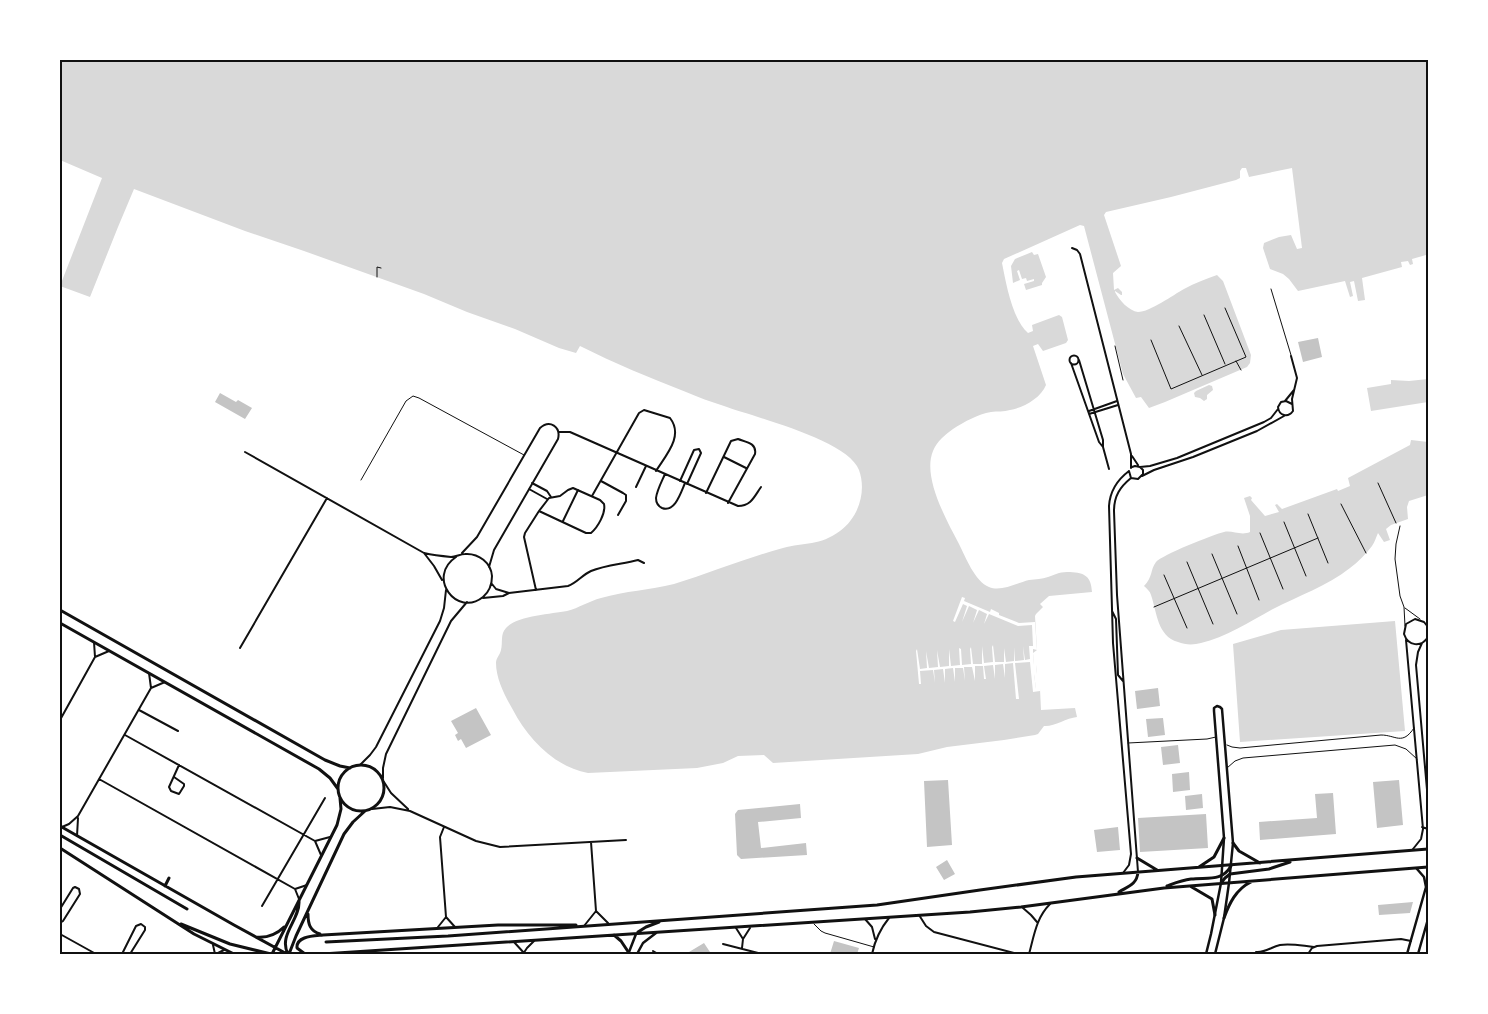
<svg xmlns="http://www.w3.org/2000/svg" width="1488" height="1014" viewBox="0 0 1488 1014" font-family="Overpass,sans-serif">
	<rect width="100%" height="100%" fill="#fff"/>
	<path fill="#d9d9d9" d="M60 60H1428V260L1426 255 1412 259 1413 264 1410 265 1408 261 1401 262 1402 267 1362 278 1365 300 1358 301 1354 281 1350 282 1353 296 1350 297 1345 281 1298 291 1289 279 1283 274 1270 269 1263 248 1264 243 1279 237 1291 235 1297 249 1302 248 1292 168 1249 177 1246 168H1242L1240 171V178L1236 180 1171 197 1106 212 1104 215 1121 266 1113 273 1114 290 1118 288 1122 292V295H1121L1115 291V292C1119 300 1129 311 1138 312 1150 312 1173 295 1184 289 1195 283 1206 279 1217 275L1223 281 1251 355 1250 363 1247 367 1165 402 1149 408 1141 397 1136 398 1123 374 1084 226 1080 225 1004 259 1002 263C1006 283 1012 319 1028 333L1033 331 1032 325 1059 315 1062 317 1068 340 1066 343 1043 351 1038 344 1033 346 1046 385C1041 398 1023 408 1010 410 1004 412 997 411 991 412 978 414 964 422 953 429 945 435 937 441 933 451 922 477 947 521 959 544 965 556 975 582 989 587 1001 592 1017 583 1029 580 1036 579 1042 579 1048 577 1052 576 1055 574 1059 573 1062 572 1066 572 1070 572 1085 573 1091 576 1092 592L1049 596 1040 604 1043 607 1036 614 1035 616 1037 650 1033 653 1034 665H1036L1037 674H1034L1036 689H1040L1041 710 1075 708 1077 717C1066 718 1054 727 1044 726L1038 734 1035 735 1004 740 947 747 918 754 773 763 764 755 738 756 723 763 697 768 588 773C555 767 528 739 513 710 505 696 496 679 496 663 496 658 500 655 501 650 503 643 500 634 506 628 516 616 551 614 567 611 579 608 589 601 601 598 625 591 650 590 674 584 710 573 746 558 783 548 804 542 820 546 840 531 858 518 867 492 859 470 848 440 754 417 724 406 711 402 698 397 686 392 650 378 614 363 580 346L576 353 559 348 515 329 467 312 424 294 304 251 245 231 134 189 118 227 90 297 60 286 102 178 60 160Z
		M1032 252 1034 255 1038 254 1046 277 1042 283V285L1026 290 1024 284 1034 281V279L1027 281 1026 278 1022 279 1019 270 1017 271 1020 280 1013 283 1011 266 1015 259Z
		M1428 379V402L1371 411 1367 388 1391 384V380L1409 381Z
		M1209 385 1212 386 1213 390 1207 395V399L1204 401 1200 398 1195 397 1194 393 1196 391Z
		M1411 440 1428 442V495L1409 501 1407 507 1408 519 1391 525 1386 529 1390 540 1384 542 1378 533C1376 537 1375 542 1372 546 1366 554 1358 562 1350 568 1327 586 1298 596 1273 609 1251 621 1225 638 1201 643 1194 645 1185 645 1178 642 1157 636 1157 612 1151 595 1150 591 1147 589 1144 586 1153 577 1150 570 1156 562 1162 555 1212 535 1224 532 1232 530 1241 536 1250 532V516L1244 498 1250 496 1252 498 1251 500 1265 516 1279 512 1275 505 1277 504 1282 509 1337 489 1338 491 1350 486 1348 478 1410 445Z
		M1395 621 1405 731 1240 742 1233 644 1281 630Z"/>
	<path fill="#fff" d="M962 597 965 598 964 601 990 612 991 609 999 613V615L1019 623 1035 622 1037 650 1033 649V653L1034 665H1036L1037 674H1034L1036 689H1040V691L1033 692 1030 662 1015 663 1019 699H1016L1013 663 1005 664V678L1003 664 995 665V679L993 665 984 666 986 679H984L983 666H975V681L972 667H964L965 681 963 668H955V682L953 668 945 669V683L943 669 934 670 935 683 933 670 920 671 921 684H919L916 651 917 649 920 669 927 668 926 651 929 668 938 667 937 650 940 667 949 666V649L951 666 960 665 959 648 961 649 962 665 971 664 970 649 971 647 973 664H982V646L984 663 993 662 992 647 993 645 995 662H1004V648L1006 662 1014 661V647L1015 661 1024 660 1023 646 1025 660 1030 659 1029 646H1033L1032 625 1018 626 989 614 984 624 987 614 979 610 973 623 977 610 969 606 962 622 967 606 963 604 955 622 953 621Z"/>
	<path fill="#c4c4c4" d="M1318 338 1322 357 1303 362 1298 342Z
		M220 393 236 402 238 400 252 408 245 419 215 402Z
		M1158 688 1160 706 1137 709 1135 691Z
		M476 708 491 735 466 748 461 739 458 741 455 735 458 733 451 721Z
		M1163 718 1165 735 1148 737 1146 719Z
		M1178 745 1180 763 1163 765 1161 747Z
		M1189 772 1190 790 1173 792 1172 774Z
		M948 780 952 845 927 847 924 781Z
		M1399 780 1403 825 1377 828 1373 782Z
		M1333 793 1336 834 1260 840 1259 822 1317 818 1315 794Z
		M1202 794 1203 808 1186 810 1185 796Z
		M800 804 801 818 758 822 761 848 806 843 807 855 741 859 737 855 735 814 738 810Z
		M1206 814 1208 848 1140 852 1138 818Z
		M1118 827 1120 850 1097 852 1094 830Z
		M947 860 955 874 944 880 936 867Z
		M1413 902 1410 913 1379 915 1378 905Z
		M834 941 859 948 857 954H830Z
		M704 943 710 952 706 954H690L689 952Z"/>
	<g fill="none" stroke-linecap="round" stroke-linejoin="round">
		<path stroke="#111" stroke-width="1" d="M377 277V267L381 268
			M1204 315 1225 364
			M1179 326 1202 375
			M1151 340 1171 389 1246 357 1225 308
			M1115 346 1123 380
			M1236 361 1241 370
			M1378 483 1396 523
			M1341 504 1366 553
			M1308 514 1328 563
			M1284 522 1306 576
			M1260 533 1283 589
			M1238 546 1259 600
			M1212 554 1237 614
			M1187 562 1213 624
			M1164 575 1187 628
			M1154 607 1318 538"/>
		<path stroke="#111" stroke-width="1" d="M1271 289 1291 355
			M361 480 406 401 413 396 419 398 524 455
			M1400 526 1396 544 1395 559 1400 596 1404 607 1405 626
			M1405 608 1420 619
			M1128 743 1207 739 1216 737
			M1227 745 1232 747 1240 748 1381 735C1396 735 1402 746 1414 728
			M1227 768 1235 761 1243 758 1395 745 1406 749 1417 759
			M814 924 821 931 825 933 874 947"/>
		<path stroke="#111" stroke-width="2" d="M1072 248 1077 250 1080 254 1131 454V468
			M1069.5 360a4.5 4.5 0 1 1 9 0a4.5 4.5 0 1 1-9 0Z
			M1291 356 1297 378 1292 399 1293 411C1288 418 1279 416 1278 407L1281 402 1286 401 1292 404
			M1079 360 1103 440V447
			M1071 363 1099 442 1103 447 1109 469
			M1285 401 1294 390
			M1089 411 1117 401
			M1089 414 1118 405
			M559 432H570L738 506C751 506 754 497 761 487
			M245 452 424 553C433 555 441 556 451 557 456 557 460 554 465 554 479 553 491 563 492 576 492 584 489 592 483 597 457 618 426 577 456 557
			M1132 456 1138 465
			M724 457 746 468
			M1132 467 1135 466 1140 467 1150 466 1177 458 1264 422 1271 418 1278 409
			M1129 471 1131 478 1138 479 1143 474V470L1140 467
			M665 474C662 481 657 490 656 498 656 502 658 506 662 508 675 513 681 492 685 483
			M1142 476 1154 470 1193 457 1257 431 1284 416
			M1131 478C1120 487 1114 496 1114 511L1117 595 1138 872
			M601 481 623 493 626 495V501L618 515
			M680 481 694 450 699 449 701 453 687 484
			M532 483 547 491 551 497
			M636 487 646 466
			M573 488 600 500 604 504C606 513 598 527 591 533H586L539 511 549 498 560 496 568 490Z
			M529 489 547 499
			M706 493 731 441 738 439C746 442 757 443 755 454L728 503
			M592 496 639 413 644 410 670 418C684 436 666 455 656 471
			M563 521 578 490
			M424 553 434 566 442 580
			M462 553 477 537 540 428C550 419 561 427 558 439L494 550 489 567
			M492 584 496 589 509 593
			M536 590 524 537 525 533 539 511
			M483 598 503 596 509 593 568 586C577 583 582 575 591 571 605 565 623 564 638 560L644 563
			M1112 611 1116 619 1118 675 1123 681
			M1428 627 1424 622 1415 619 1406 624 1404 634C1408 646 1421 648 1428 637
			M1406 640 1423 829 1421 839 1413 849
			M1422 643 1418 652 1416 665 1428 801
			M240 648 327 498
			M95 657 109 651
			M151 688 165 682
			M139 710 178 731
			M60 720 95 657 94 642
			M125 735 315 841 321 855
			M360 765 370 755 376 747 440 621 444 608 446 590
			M174 777 184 784V786L179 794 171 791 169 787 179 765
			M383 778V768L386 754 451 621 467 602
			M99 779 295 889 299 899
			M384 782 391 793 408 809
			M372 809 390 807 410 811 476 841 500 847 626 840
			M62 827 69 824 78 816 151 688 149 673
			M444 827 440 837 446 917 455 927
			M1422 827 1428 829
			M77 836 78 818
			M315 841 330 837
			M1123 873 1129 865 1131 854 1113 643 1109 506C1110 491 1117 480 1129 471
			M295 889 307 885
			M262 906 325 798
			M1023 908 1031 915 1037 922
			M60 909 73 888 75 887 79 889 80 894 63 921 60 923
			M596 911 608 923
			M919 915 926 926 934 932 1018 954
			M865 919 872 927 875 939
			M584 926 596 911 591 842
			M438 927 446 917
			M736 928 743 939
			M60 934 96 954
			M514 942 524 953
			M723 944 762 954
			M213 945 215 954
			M742 948 743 939 750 928
			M653 951 658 954
			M1256 952C1265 953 1271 947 1280 945 1291 943 1303 946 1314 947
			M122 954 136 926 141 924 145 927V930L130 954
			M216 954 224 950
			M523 954 527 948 534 941
			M872 954C875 940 880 929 889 918
			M1029 954C1034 936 1036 918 1050 904
			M1308 954 1312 948 1317 946 1401 939 1411 941"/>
		<path stroke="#111" stroke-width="2.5" d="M629 952 636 934
			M637 954 643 943 656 933
			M1206 954 1211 934 1221 883 1224 838 1214 711V708L1217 706 1220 707 1222 709 1233 843 1229 883 1224 918 1215 954
			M1407 954 1426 887 1424 877 1417 869
			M1418 954 1428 919"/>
		<path stroke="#111" stroke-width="3" d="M60 610 325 760 340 766 350 768
			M60 623 319 769 330 778 338 789
			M338 788a23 23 0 1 1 46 0a23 23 0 1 1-46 0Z
			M60 826 234 925 287 954
			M60 835 187 909
			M1233 843 1239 851 1260 863
			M60 848 194 934 234 954
			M1137 858 1157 870
			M1199 867 1214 857 1224 838
			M1221 883 1225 878 1230 874 1269 869 1290 862
			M165 886 169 878
			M1167 886C1175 883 1182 880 1191 879 1207 877 1222 882 1231 866
			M1190 886 1212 899 1215 915
			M1119 892C1129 886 1137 884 1138 872
			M308 914C308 924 310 931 320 934
			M1224 918C1229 904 1236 889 1251 882
			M181 924 230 944 271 954
			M638 932 646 927 659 922
			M614 935 621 941 629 953
			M256 937C267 938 276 935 284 927
			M326 942 448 936 877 905 980 890 1076 877 1428 849
			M272 954 337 825 341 809 340 798
			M288 954C278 935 300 920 299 901
			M289 954 296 936 344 834 353 822 365 811
			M305 954 297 948C296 936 314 936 323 935L498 925H576
			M322 954 970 912 1021 907 1164 888 1428 867"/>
	</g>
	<rect width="1488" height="1014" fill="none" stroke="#ffffff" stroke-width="122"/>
	<rect x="61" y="61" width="1366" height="892" fill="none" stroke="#111" stroke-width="2"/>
</svg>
